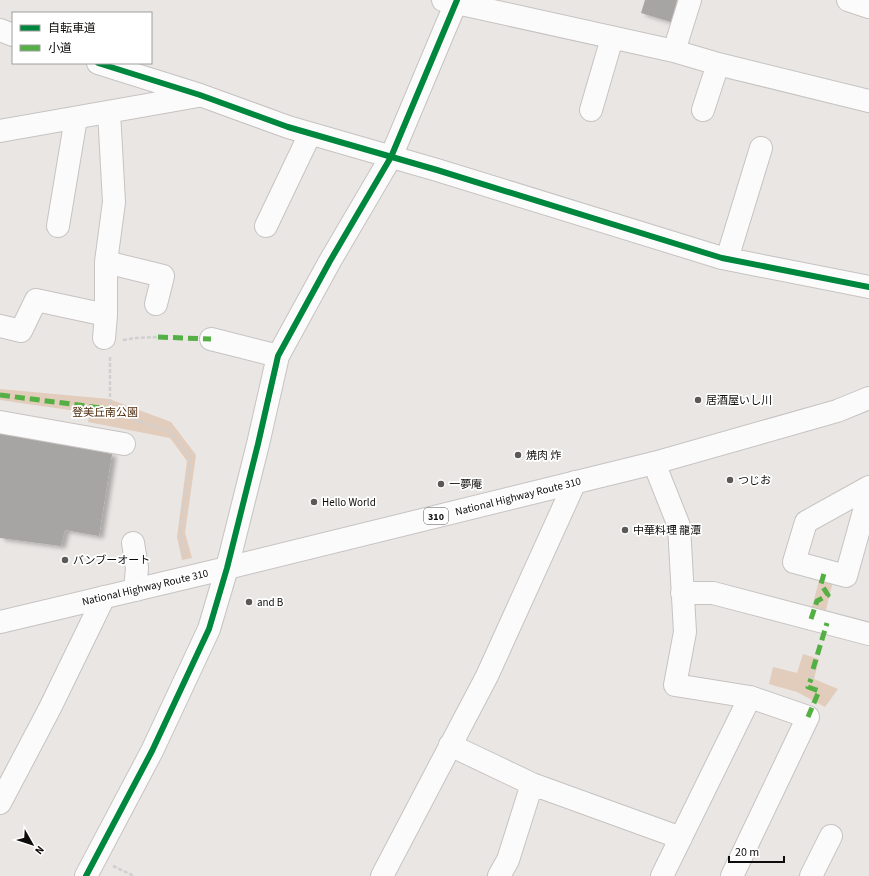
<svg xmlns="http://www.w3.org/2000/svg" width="869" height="876" viewBox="0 0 869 876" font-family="'Source Sans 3','Noto Sans JP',sans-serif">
	<defs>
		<filter id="shadow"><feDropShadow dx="4.5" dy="2.5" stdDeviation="2" flood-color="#0004"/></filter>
	</defs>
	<rect width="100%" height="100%" fill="#e9e6e4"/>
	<path fill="#e2ccbb" d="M0 389 109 399 171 422 196 455 185 533 192 558 182 560 177 537 187 461 170 438 88 422 90 413 0 400Z
		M820 577 833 581 826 610 812 607Z
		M803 654 819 659 814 679 838 689 825 707 797 692 769 684 773 667 797 673Z"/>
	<path fill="#a7a5a3" filter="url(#shadow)" d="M645 0H677L671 22 641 13Z
		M0 432 112 454 99 536 65 530 61 546 0 538Z"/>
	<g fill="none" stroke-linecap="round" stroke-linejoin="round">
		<defs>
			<path id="minor" d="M443 0 674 51 718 64 869 101
				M848 0 869 7
				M0 30 13 35
				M674 51 690 0
				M98 63 200 95 288 127 437 170 722 258 869 287
				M591 110 612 38
				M703 110 718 64
				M0 131 198 96
				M58 226 76 118
				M266 226 310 134
				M727 259 761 148
				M106 262 163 276 156 304
				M0 326 21 331 36 300 106 315V262L114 202 109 112
				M104 338 106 315
				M211 339 278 356
				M0 422 124 444
				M654 463 679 526 685 632 675 685 750 697 808 717 732 876
				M869 487 806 522 794 562 846 576 869 493
				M133 543 137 568 135 590
				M682 593H713L869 634
				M450 745 532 784 681 838
				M0 803 50 708 104 597
				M86 876 152 751 209 629 227 568 258 444 278 356 330 261 391 157 457 0
				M382 876 487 676 575 482
				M499 876 508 860 532 784
				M662 876 750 697
				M811 876 831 836"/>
			<path id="highway" d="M0 622 227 568 654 463 837 411 869 398"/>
		</defs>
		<use href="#minor" stroke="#c6c3c2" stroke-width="24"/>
		<use href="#highway" stroke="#c6c3c2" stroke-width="24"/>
		<path stroke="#d1d0d0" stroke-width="2.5" stroke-dasharray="4 2" stroke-linecap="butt" d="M123 340 136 338 158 337
			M110 357V409L115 413 171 432 191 458 180 534 185 559
			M811 679 813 669
			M113 866 134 876"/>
		<use href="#minor" stroke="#fcfbfb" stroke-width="22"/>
		<use href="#highway" stroke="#fcfbfb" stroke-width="22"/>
		<path stroke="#54b044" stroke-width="5" stroke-dasharray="10 5" stroke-linecap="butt" d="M158 337 211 339
			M0 395 110 409
			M811 619 817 601 828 595 821 584 825 570
			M813 669 827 623
			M808 717 819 691 808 687 811 679"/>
		<defs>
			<path id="cycleway" d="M98 63 200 95 288 127 437 170 722 258 869 287
				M86 876 152 751 209 629 227 568 258 444 278 356 330 261 391 157 457 0"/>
		</defs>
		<use href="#cycleway" stroke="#fff" stroke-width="8"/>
		<use href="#cycleway" stroke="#00873e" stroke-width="6"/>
	</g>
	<g fill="#5b5958" stroke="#fff" stroke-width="1.5">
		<circle cx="698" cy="400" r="4"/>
		<circle cx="518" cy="455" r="4"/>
		<circle cx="730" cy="480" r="4"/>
		<circle cx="441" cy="484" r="4"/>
		<circle cx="314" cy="502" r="4"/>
		<circle cx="625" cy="530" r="4"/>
		<circle cx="65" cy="560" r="4"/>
		<circle cx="249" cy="602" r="4"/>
	</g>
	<g text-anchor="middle" stroke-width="3.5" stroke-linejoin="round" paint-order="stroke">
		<rect fill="#fff" stroke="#575655" stroke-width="1" x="424" y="508" width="24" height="16" rx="3"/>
		<g font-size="10" font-weight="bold" fill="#0f0d0c">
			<text x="436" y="520">310</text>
		</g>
		<g font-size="11" fill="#0f0d0c" stroke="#fff" text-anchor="start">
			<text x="706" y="404">居酒屋いし川</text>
			<text x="526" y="459">焼肉 炸</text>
			<text x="738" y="484">つじお</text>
			<text x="449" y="488">一夢庵</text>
			<text x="322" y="506">Hello World</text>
			<text x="633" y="534">中華料理 龍潭</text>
			<text x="73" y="564">バンブーオート</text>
			<text x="257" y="606">and B</text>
		</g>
		<g font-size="11" fill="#4e2c0e" stroke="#fff">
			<text x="105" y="416">登美丘南公園</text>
		</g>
		<g font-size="11" fill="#0f0d0c" stroke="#fff">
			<text transform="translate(518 496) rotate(-14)" y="4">National Highway Route 310</text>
			<text transform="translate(145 587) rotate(-13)" y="4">National Highway Route 310</text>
		</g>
	</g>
	<rect x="12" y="12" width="140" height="52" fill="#ffffff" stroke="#9f9e9e"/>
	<rect x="20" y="25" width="20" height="6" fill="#00873e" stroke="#9f9e9e"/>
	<text x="48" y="32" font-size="12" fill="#0f0d0c">自転車道</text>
	<rect x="20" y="45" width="20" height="6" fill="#54b044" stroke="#9f9e9e"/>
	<text x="48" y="52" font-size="12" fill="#0f0d0c">小道</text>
	<g transform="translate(32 844) rotate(129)" stroke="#ffffff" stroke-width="3" paint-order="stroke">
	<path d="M0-3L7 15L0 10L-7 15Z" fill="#0f0d0c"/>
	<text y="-6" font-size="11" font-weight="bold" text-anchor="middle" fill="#0f0d0c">N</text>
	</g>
	<path d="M729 856v6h55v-6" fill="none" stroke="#0f0d0c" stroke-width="2"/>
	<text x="735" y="856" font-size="12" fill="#0f0d0c" stroke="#ffffff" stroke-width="3" paint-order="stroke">20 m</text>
</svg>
